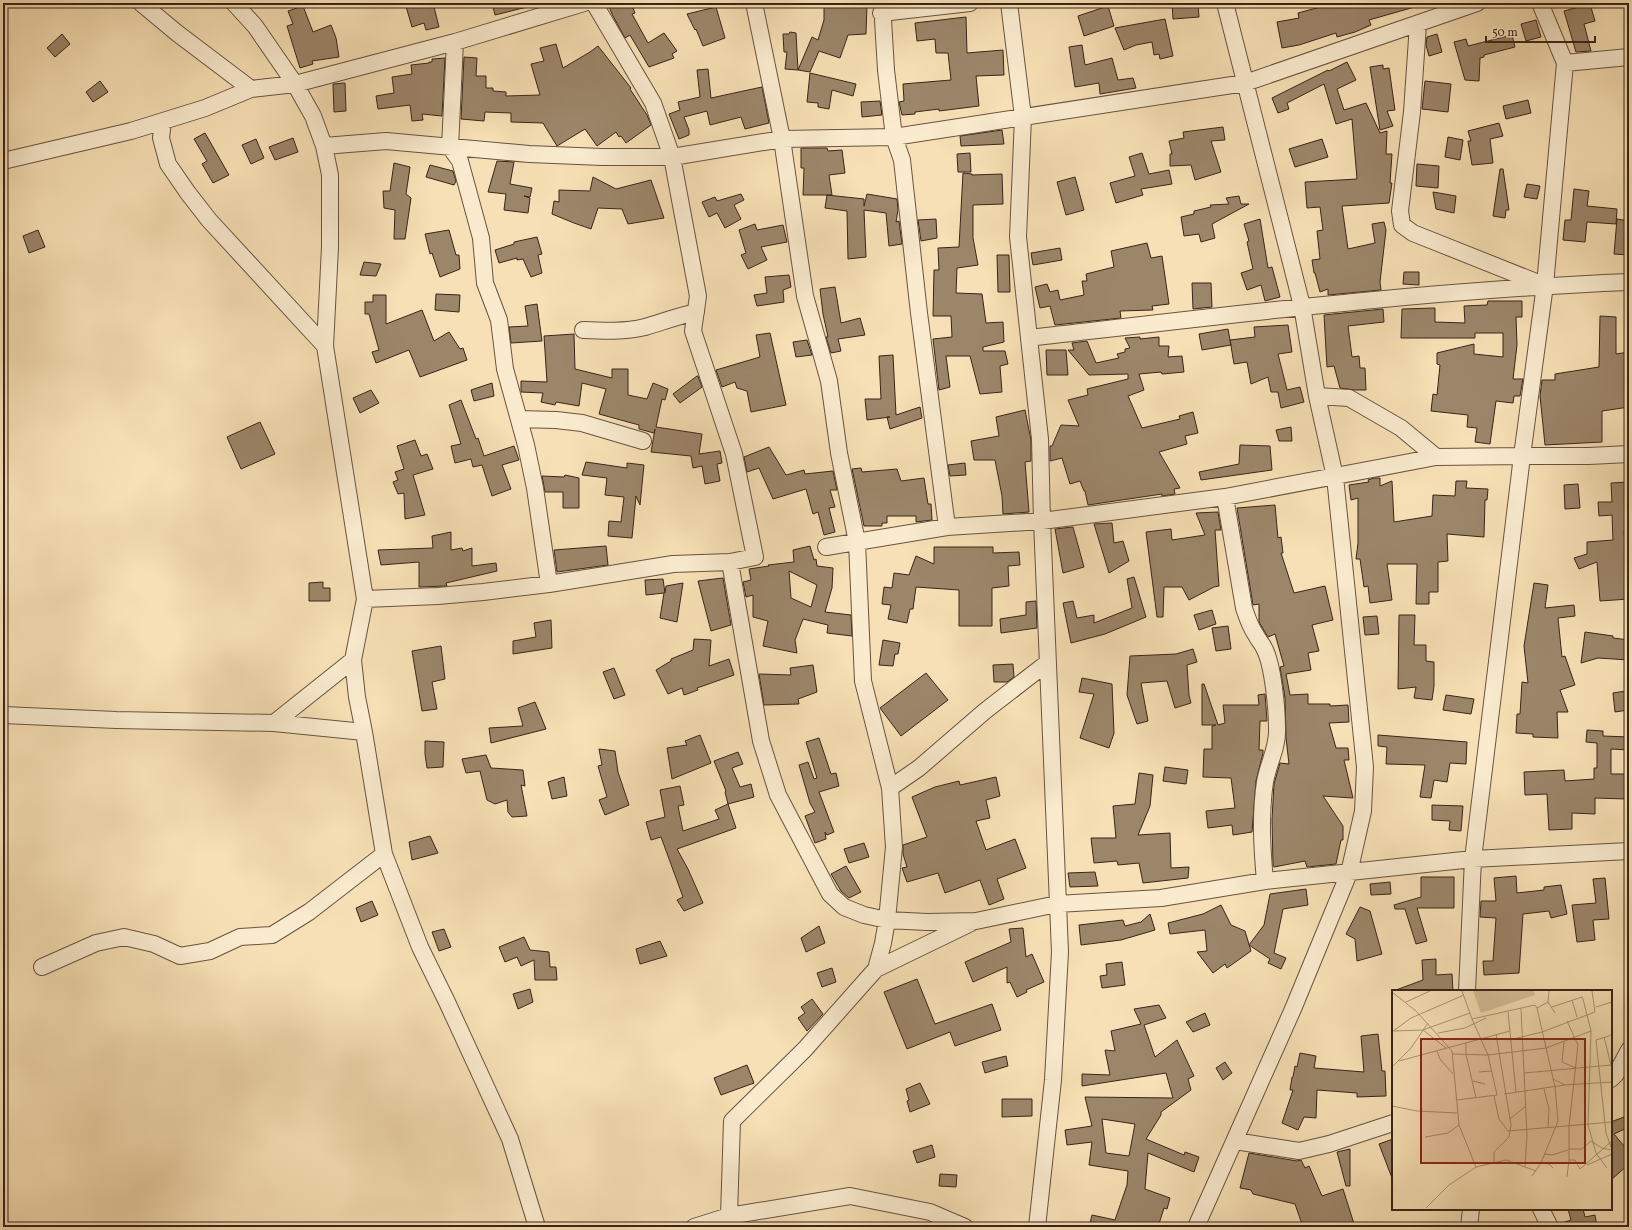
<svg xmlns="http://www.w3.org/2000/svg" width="1632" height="1230" viewBox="0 0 1632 1230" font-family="Vollkorn,serif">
	<rect width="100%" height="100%" fill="#f7e0b5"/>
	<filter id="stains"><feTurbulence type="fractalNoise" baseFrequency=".005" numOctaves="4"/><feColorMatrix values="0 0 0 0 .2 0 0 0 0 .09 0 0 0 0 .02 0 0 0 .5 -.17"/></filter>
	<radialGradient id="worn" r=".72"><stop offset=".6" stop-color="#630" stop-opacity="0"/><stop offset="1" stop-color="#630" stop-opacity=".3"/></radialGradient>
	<path fill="#9c866a" stroke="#392419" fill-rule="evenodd" d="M405 3H433L439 27 426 30 424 23 412 27Z
		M492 3H526L527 7 495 15Z
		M621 3H631L635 13 632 14 648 43 664 33 677 51 672 54 674 58 649 67 630 35 625 38 613 16 609 7Z
		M824 3 867 4 866 34 848 35 840 58 819 51 810 72 798 70 812 37 818 40 824 20Z
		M1172 3H1198L1199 17 1173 19Z
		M1335 3H1418V6L1369 20 1371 25 1355 32 1337 37 1336 33 1299 45 1282 48 1277 22 1299 18 1298 13Z
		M1590 4 1595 21 1584 24 1591 51 1576 52 1564 11Z
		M303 6 313 32 331 25 336 38 339 57 312 61 313 64 300 68 287 26 293 24 288 11Z
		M1108 6 1114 26 1084 36 1078 16Z
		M716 7 725 38 703 46 696 29 695 30 687 14Z
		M966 17 967 53 1003 50 1004 75 976 76 979 106 939 111V109L915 112V114L902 115 899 102 904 101 903 84 951 80 948 53H936L935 39 917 41 915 23Z
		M1165 19 1173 56 1160 59 1159 54 1154 55 1152 42 1136 45 1124 50 1115 28Z
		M1536 20 1541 37 1526 41 1521 24Z
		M790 32 796 33 798 70 785 69 787 52H784L783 34H789Z
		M62 34 70 44 55 57 47 48Z
		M1437 34 1442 52 1429 56 1426 45 1427 37Z
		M1512 35 1515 47 1484 55V57L1480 58 1479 81 1465 80 1454 42 1466 39 1468 46Z
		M556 44 563 68 590 52 598 46 631 88 630 89 647 115 651 125 626 143 621 136 619 137 616 132 597 146 585 129 557 146 543 123 511 122V113L485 112 484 121 461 119 464 57 477 58 476 76H486V88H493V91L506 92V96L540 95 531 64 544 61 540 48Z
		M1082 45 1085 65 1112 58 1118 80 1133 78 1136 88 1100 94 1099 83 1075 87 1069 47Z
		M445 58 442 116 422 114 423 120 412 121 410 105 378 109 376 96 394 93 392 77 412 74 411 65 429 63V62H432V59Z
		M1347 62 1356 80 1337 89 1344 110 1366 103 1380 133 1387 131 1386 154H1392L1390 183H1392L1389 203 1342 206 1348 249 1375 243 1372 224 1384 222 1386 230 1380 282 1381 290 1328 295V289L1320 292 1315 273H1314L1312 260 1320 259 1317 231 1323 230 1320 207 1307 208 1305 182 1357 179 1352 119 1336 124 1324 84 1287 103 1289 109 1278 113 1272 98 1328 70 1329 71Z
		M1383 65V69L1389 68 1395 110 1387 111 1393 126 1380 130 1370 67Z
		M708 69 711 98 762 87 769 123 745 129 741 117 710 125 707 111 684 117 689 130V135L679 139 669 114 680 110 678 102 700 97 697 70Z
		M810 73 856 84 853 96 832 90 829 109 818 107V103L807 102Z
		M100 81 108 92 93 102 86 92Z
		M1425 81 1451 84 1448 112 1422 109Z
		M345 83 346 111 334 112 333 84Z
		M1528 100 1531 113 1506 119 1503 106Z
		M880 101 882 115 862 117 861 102Z
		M1499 123 1503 136 1490 139 1493 163 1472 165 1468 141H1471L1468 131Z
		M1223 127 1225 140 1211 141 1221 172 1195 180 1191 165 1170 166V154H1172L1169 141 1184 138 1183 132Z
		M1002 130 1004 144 961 146 960 136Z
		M205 133 229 175 213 183 202 164 207 161 194 139Z
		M1448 137 1463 140 1460 160 1445 157Z
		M293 138 298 152 275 160 269 147Z
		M256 139 264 158 251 164 242 145Z
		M1322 139 1328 157 1295 167 1289 149Z
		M801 148H827L828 151 842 150 845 173 829 175 832 195H803L804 168H801Z
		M970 153 971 172H958L957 154Z
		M1142 153 1149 174 1169 170 1172 184 1141 189 1143 195 1116 203 1110 183 1135 176 1129 157Z
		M497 161 514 162 510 184 532 188 530 197 524 196 530 198 528 213 504 210 506 194 488 192Z
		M394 163 410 167 406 194 411 198 405 239H394L395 210 384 208 383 191H390Z
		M1417 164 1439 166 1438 188 1416 186Z
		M430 165 453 171 456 181 454 185 426 177Z
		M1500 169H1503L1509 210H1506L1505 218 1493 216Z
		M963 173 972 174V175L1002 174 1003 204 973 205V238L978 265 957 268 956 293 982 294 986 323 1003 322 1004 342 983 347V351H1005L1008 364 1000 366 1002 392 980 394 970 356H946L950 387 939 390 933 339 952 337 951 316H933L934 270H939L938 248 959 247Z
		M593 177 616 189 651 180 664 218 628 224 622 209 598 208 591 229 574 223 552 214 554 201 559 202V190L590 191Z
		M1075 177 1084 210 1066 215 1057 182Z
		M1527 184 1540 186 1537 199 1524 197Z
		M1574 189 1589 191 1587 206 1617 209 1616 224 1587 222 1585 242 1563 240 1565 220H1571Z
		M1433 192 1456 196 1454 213 1436 209Z
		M741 194 744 200 734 205 741 219 725 228 717 213 709 217 702 202 715 197 717 201Z
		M867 194 897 199 898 210 896 222 899 221 902 244 889 246 886 213 864 210 866 257 848 259 847 211 825 208 827 195 864 199V206Z
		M1239 196 1241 204H1249L1212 224 1215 238 1201 242 1199 234 1184 236 1181 217 1194 214V211L1211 207 1210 205 1229 204 1226 198Z
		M936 219 937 238 921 241 918 220Z
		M1260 219 1268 268 1272 267 1280 297 1265 301 1261 285 1247 290 1241 273 1253 269 1247 242 1249 241 1244 224Z
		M1617 219 1629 221V255L1614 254Z
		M755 224 757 230 783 225 787 242 761 247 767 260 748 269 741 255 746 253 739 230Z
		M38 230 45 247 29 253 23 236Z
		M449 230 456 255H459L460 269 440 277 432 253 430 254 425 234Z
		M537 237 542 254 538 255 542 273 531 277 523 259 517 260V258L499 263 495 250 514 244V242Z
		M1147 243 1151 258 1162 256 1169 304 1152 306 1153 310 1120 311 1121 318 1055 325 1050 306 1040 308 1035 287 1047 284 1050 292 1058 290 1060 300 1084 295 1082 281H1087L1086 274 1114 267 1111 251Z
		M1060 248 1062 260 1033 265 1031 253Z
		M997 255H1009L1010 292H998Z
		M364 262 381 264 376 276 360 275Z
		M1404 272H1419V285L1403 284Z
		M789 275 791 287 783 290 784 302 757 306 754 295 767 293 765 277Z
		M1192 283H1211L1212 307 1193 309Z
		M835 287 841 323 860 318 865 335 838 339 841 351 831 353 826 337H828L823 314 820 289Z
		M436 294 460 295 459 312 435 310Z
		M373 295H386V324L422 310 434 341 449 332 460 349 463 348 467 360 420 377 409 350 376 363 372 352 379 350 369 314H365V302H373Z
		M1488 301H1522V317H1516L1517 345 1513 379H1523L1520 396H1514L1513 403 1496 401 1490 444 1475 442 1477 428 1467 427 1468 415 1431 411 1433 394 1437 395 1440 365 1437 364V353L1474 344V354L1503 357V333H1475V338H1401L1402 309 1435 308V322L1465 323 1464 306 1487 305Z
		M537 304 542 341 511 343 509 327 528 326 525 306Z
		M1383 309 1384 322 1348 326 1352 357 1359 356 1360 368H1365L1366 390H1355L1340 388 1334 366 1327 367 1324 315Z
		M1600 316 1616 317V354L1629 352V407L1602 411V442L1545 445 1540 396 1542 380H1555V374L1599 367Z
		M1288 325 1292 352 1278 354 1287 390 1300 387 1304 402 1281 408 1278 392H1271L1268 377 1251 384 1247 362 1234 364 1230 340 1255 337 1254 327Z
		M1228 329 1231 345 1202 350 1199 334Z
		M770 333 786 405 751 412 747 391 737 388 735 382 722 387 716 370 760 357 756 335Z
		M574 334 575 369 612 378V369H628V395L647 399 653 383 668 389 665 400 662 399 656 427 702 434 699 454 720 451 722 463 717 464 720 481 705 484 702 466 693 468 691 456 651 452 655 429 654 433 639 429V425L599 414 606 389 582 383 579 406 556 402 555 405 541 402 543 393 521 392V381L547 382 544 336Z
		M1140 337V339L1159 337V346H1169L1168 357 1182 356 1184 372 1162 374 1161 372 1139 374 1144 390 1128 396 1142 428 1180 419 1179 416 1193 412 1198 433 1185 436 1187 444 1159 452 1180 488 1174 489 1175 494 1162 496V494L1088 505 1085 491H1084L1080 481 1070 484 1062 458 1050 461V446H1052L1061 425 1079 426 1068 400 1088 395 1087 389 1128 379V374L1089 375 1068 350H1074L1072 343 1087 341 1096 363 1119 358 1117 354 1125 352V349L1130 348 1125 338Z
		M807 340 812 355 796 357 793 342Z
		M1046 350H1066L1068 375H1047Z
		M893 355 896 415 920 407 922 418 890 429 887 417H890L867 420 865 399H881L879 356Z
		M697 376H698L702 387 680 403 673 394Z
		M492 383 494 396 474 401 471 390Z
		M371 390 379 403 360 413 353 398Z
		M461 400 476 439 478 438 484 456 514 446 519 460 502 465 511 489 492 496 482 465 473 467 471 459 455 463 451 446 461 444 449 405Z
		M1025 410 1031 440V461L1025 462 1029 512 1003 514 1002 496 995 460H974L971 441 999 436 996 417Z
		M260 422 275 454 241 469 227 437Z
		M1291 427 1292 441H1279L1276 430Z
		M415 440 421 456 427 454 433 469 413 475 425 515 405 519 404 493 398 494 393 482 398 480 395 472 404 469 397 446Z
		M1240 445 1270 446 1272 470 1201 480 1199 472 1239 464Z
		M769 447 786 475 804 470 805 474 833 471 837 490H830L835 507 829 508 835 532 824 535 818 512 813 514 806 489 773 499 759 468 747 472 744 457Z
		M586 462 627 468V463L644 465 640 505 636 496 632 538 608 536 609 521 621 522 624 497 605 495 607 478 582 475Z
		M965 463 966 475 950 476 948 465Z
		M861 468 862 472 897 469 901 481 924 478 928 504H931L932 520 916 522V516H887V523H882V526H864L852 469Z
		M565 475 579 478V508H563V492H545L542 476 564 477Z
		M1374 478H1380V486L1392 481 1394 522 1432 516 1433 495 1455 496 1456 481H1467L1466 488 1488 489 1487 500H1485L1484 537 1447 534 1448 561 1438 562V592H1429V604H1416L1417 564H1387L1392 600 1370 603 1368 586 1364 587 1360 559H1356L1358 543V498L1351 500 1349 485 1369 482 1368 480Z
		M1629 482V531H1624L1627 570 1629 569V599L1600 601 1597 562 1579 569 1574 558 1587 554V542L1613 540 1612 515 1599 516 1598 502H1612L1611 483Z
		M1578 484 1580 508 1565 509 1564 485Z
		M1275 505 1278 538 1281 537 1283 553H1281L1294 593 1325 586 1333 620 1312 625 1319 651 1308 653 1311 670 1286 674 1290 695 1308 694V704H1330V706L1348 705 1349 722 1329 723 1336 748H1348L1349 760H1344L1353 798 1323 796 1343 826V840H1341L1336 864 1307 867 1305 861 1274 867 1273 865 1272 819 1274 784 1280 763 1289 764 1286 738 1285 698 1280 667 1284 666 1275 634 1268 637 1259 622V604L1253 605 1237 508Z
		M1218 512 1221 530H1215L1219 586 1214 587 1189 600 1182 587H1164L1163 617H1157L1146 532 1171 529 1172 540 1205 535 1196 513Z
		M1112 523 1114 543 1123 541 1129 561 1109 573 1094 524Z
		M1073 527 1084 567 1063 573 1055 529Z
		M451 532V550L462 548 463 551 472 548V566L496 563 497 571 446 583 447 586 419 587V562L381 565 378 550 433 548 432 536Z
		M606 546 608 565 557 572 554 550Z
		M810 546 814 560 816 559 817 566 833 568 832 588 825 612 851 615 852 636 827 633 828 625 803 619 795 640 797 653 763 646 768 621 753 617V595L746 597 743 582 751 580 749 569 769 566 768 565 794 562 793 550ZM789 571 817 585 811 607 791 598Z
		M934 547H993V553L1019 552 1020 565 1008 566 1009 586 992 588V626H959V590L916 587 913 609H910L907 623 888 619 891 605 882 604 884 587 892 588 894 573 909 575 916 556 934 564Z
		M1134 577 1146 617 1105 634 1071 643 1063 603 1073 601 1077 618 1094 615V623L1132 608 1127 579Z
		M723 578 731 625 711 631 698 581Z
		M663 579 665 593 666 586 683 583 677 622 660 618 664 593 646 595 645 580Z
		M323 582V588H330V601H309V583Z
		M1534 583 1548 585 1545 608 1574 605 1575 616 1558 618 1562 657 1565 656 1575 685 1560 690 1568 712H1557L1558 738 1533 737V734L1516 733 1517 714H1520L1522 682 1528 683 1524 646Z
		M1036 601 1037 628 1001 633 1000 619 1026 615V602Z
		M1212 610 1216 624 1199 630 1194 615Z
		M1399 615H1415L1414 645H1426V661L1434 662V686L1432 700 1414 698 1416 687 1398 689Z
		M1377 616 1379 634 1365 635 1363 617Z
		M551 620 552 648 513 654V641L536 637 534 623Z
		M1228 626 1231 649 1216 651 1212 628Z
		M1585 632 1613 636V638L1629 640V660L1598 658 1581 663Z
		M694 639 711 640 709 666 729 659 734 675 697 688 698 690 684 695 682 688 668 694 656 670 671 661V659L693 650Z
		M883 640 900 643 898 654H895L893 666 879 665Z
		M441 646 445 679 432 682 437 709 422 711 412 651Z
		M1193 649 1197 662 1187 665 1189 695 1191 703 1175 708 1167 681 1141 683 1148 721 1137 724 1127 695 1130 656 1176 654Z
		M1013 664 1014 677 1007 682H994L993 665Z
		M813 665 817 692 798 699 799 704 764 705 759 674 791 675 790 668Z
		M614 668 625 695 614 699 603 672Z
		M926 673 948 700 901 736 880 708Z
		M1082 678 1112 684 1114 733 1109 748 1080 738 1094 694 1079 692Z
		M1202 684H1204L1218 725 1225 723 1223 705H1259L1258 695 1265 694 1267 721H1260L1259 750H1263V753L1256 781 1252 832 1233 835 1232 825 1208 828 1206 811 1235 808 1231 778 1203 777 1204 749H1212V726L1216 725H1202Z
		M1626 691 1628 710 1615 712 1613 693Z
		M1446 695 1474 699 1471 714 1443 710Z
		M535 702 546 729 491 743 489 728 523 726 518 708Z
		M1587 730 1603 731V736L1629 737V750L1611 749V774H1629V794H1627V799L1595 798V814L1572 813V829L1549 830 1547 794 1525 795 1524 772 1564 770 1565 781 1594 779V768H1597V743L1586 742Z
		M700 735 711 763 672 779 667 748 687 745 685 741Z
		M1378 735 1467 742 1466 764 1450 763 1447 782 1434 780 1431 798 1420 797 1425 765 1386 764 1387 747 1378 746Z
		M819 738 831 774 836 773 839 786 819 792 834 832 827 835 825 832 826 839 815 843 805 816 815 812 810 803 799 765 808 762 814 779 817 778 806 742Z
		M425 741 444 742 443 767 427 768 425 754Z
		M599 749 615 751 618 772 629 805 605 815 599 800 607 797 598 766 602 765Z
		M738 752 743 764 732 768 740 787 751 784 754 797 728 804 725 792 726 791 714 761Z
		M486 755 491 768 523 770 525 786 521 785 527 816 512 817 508 812 507 800 495 804 487 800 480 771 466 773 462 759Z
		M1165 767 1188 770 1186 784 1163 781Z
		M1139 773 1153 775 1150 806 1138 835 1170 833 1171 868 1189 867 1188 878 1143 883 1139 863 1118 865 1117 861 1094 863 1091 838H1116L1113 806 1135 804Z
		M564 777 567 796 552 799 548 782Z
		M996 777 1000 796 986 800 990 818 976 821 986 850 1015 839 1026 868 997 879 1004 899 989 905 980 880 945 893 938 873 907 882 902 868 907 867 903 854V845L927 837 912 797 935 787 959 781 960 785Z
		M680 786 684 805 678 806 683 831 719 819 715 810 728 804 736 828 677 849 688 869 703 903 684 911 677 900 683 897 661 837 651 840 646 822 665 817 660 790Z
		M1432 805 1463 806 1461 831 1449 830 1450 821 1432 820Z
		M430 836 438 853 412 860 409 842Z
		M864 843 869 857 849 863 844 849Z
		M846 866 861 892 849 898 841 891 831 874Z
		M1095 872 1098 886 1070 887 1068 873Z
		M1516 876 1517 893 1544 890V887L1561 885 1567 914 1551 918 1549 911 1523 914 1519 973 1484 975 1483 961H1493L1496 918 1480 917 1481 901H1496L1494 878Z
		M1421 877H1454V908H1417L1427 941 1416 944 1405 909H1395L1394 905 1421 897Z
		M1605 878 1609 919 1593 920 1595 940 1577 942 1572 905 1596 903 1593 879Z
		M1390 882 1391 894 1371 895 1370 884Z
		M1306 889 1308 905 1283 909 1274 953 1286 958 1281 969 1268 963 1270 959 1249 945 1264 925 1270 894Z
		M372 901 378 915 361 922 356 908Z
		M1221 905 1231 925 1245 931 1251 951 1227 968 1225 964 1213 973 1197 952 1207 951 1205 930 1170 934 1168 923 1203 914Z
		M1360 907 1370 911 1382 954 1357 961 1355 939 1346 934Z
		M1150 914 1155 930 1121 940 1081 945 1079 925 1123 920 1125 926 1141 922Z
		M819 926 825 943 806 952 801 938Z
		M1023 928 1026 957 1032 954 1044 982 1026 990 1027 992 1017 997 1010 982 1007 983V967L973 982 965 962 1011 942 1009 929Z
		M444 929 451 947 439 951 432 932Z
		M524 937 530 950 549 952 550 967H556L557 980H535L534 960 521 966 517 957 505 962 499 947Z
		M660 941 667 956 640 964 636 949Z
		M1436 959V975L1452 974 1453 991H1396V990L1423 980 1422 960Z
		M1122 962 1125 985 1102 988 1100 976 1107 975 1106 964Z
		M832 968 836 982 822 987 817 973Z
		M917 979 935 1024 992 1004 1001 1030 955 1046 950 1032 907 1049 884 992Z
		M530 989 533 1002 518 1009 513 994Z
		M812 999 823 1014 807 1031 798 1018 805 1013 801 1007Z
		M1159 1005 1166 1018 1144 1025 1155 1057 1177 1040 1194 1076 1188 1079 1191 1090 1161 1112V1115L1146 1139 1184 1155 1185 1152 1199 1157 1194 1172 1148 1153 1145 1189 1170 1198 1167 1209 1164 1208 1158 1227H1089L1092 1215 1115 1220 1127 1185 1128 1171 1089 1165 1092 1142 1067 1145 1065 1130 1092 1126 1085 1097 1173 1098 1166 1073 1082 1086V1074L1110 1075 1105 1050 1115 1051 1111 1031 1141 1024 1134 1009ZM1102 1119 1135 1124 1129 1156 1106 1153Z
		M1205 1013 1210 1025 1193 1032 1186 1022Z
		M1378 1034 1382 1071H1385L1386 1096 1357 1097V1093L1317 1090 1316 1118 1304 1117 1298 1130 1282 1123 1293 1090H1290L1292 1077H1293L1295 1066 1297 1067 1300 1053 1316 1056 1314 1068 1364 1072 1361 1036Z
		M1006 1056 1008 1066 985 1073 982 1062Z
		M1225 1062 1232 1073 1223 1080 1216 1068Z
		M747 1065 754 1083 721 1095 714 1078Z
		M920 1083 930 1104 910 1112 907 1101 909 1100 906 1089Z
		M1002 1099H1032V1116L1002 1117Z
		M1629 1115V1127L1614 1134 1629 1152V1164L1611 1180V1122Z
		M1393 1139V1178H1392L1379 1144Z
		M932 1145 935 1157 917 1163 913 1151Z
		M1350 1149V1186H1346L1337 1152Z
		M1249 1153 1297 1161 1301 1160 1305 1168 1309 1166 1322 1196 1343 1189 1355 1227H1303L1295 1204 1253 1194 1251 1190 1240 1188Z
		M940 1174 957 1175 956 1187 939 1186Z
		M1568 1209H1583L1585 1217 1595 1215 1597 1227H1562V1223L1571 1220Z"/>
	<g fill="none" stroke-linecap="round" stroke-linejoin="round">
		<defs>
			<path id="street" d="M141 3 177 33 251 89
				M234 3 255 26 295 84 313 116 324 146 330 175V247L325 346 365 599 353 660 357 697 364 732 384 854 420 947 447 1002 510 1139 537 1227
				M882 3 886 70 894 137 902 160 919 313 947 527
				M1009 3 1023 117 1018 237 1040 439 1042 521 1060 952 1053 1080 1037 1227
				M881 13 970 3
				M1418 24 1412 112 1400 211 1402 225 1413 233 1541 284
				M455 42 450 147 460 161 481 238 485 283 499 320 505 369 526 445 535 488 549 584
				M1565 63 1629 57
				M163 121 161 138 168 164 188 193 209 220 325 346
				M324 146 386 141 529 154 602 157H672L782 139 894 137 1245 83 1477 3
				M3 161 131 131 205 108 251 89 295 84 455 42 584 3
				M583 330C603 331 625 332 645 327 662 322 678 316 696 312
				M1029 338C1228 315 1428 290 1629 282
				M1317 396 1349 398 1401 428 1436 457
				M519 419 556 420 582 423 643 441
				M1225 497 1244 608C1247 617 1250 627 1256 635 1258 640 1262 643 1264 648 1273 664 1277 709 1277 729 1278 747 1268 764 1265 782 1260 815 1262 848 1265 881
				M826 547 947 527 1042 521 1225 497 1436 457 1522 456H1589L1629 454
				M730 562 761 741 778 795 830 894 844 907 864 915 887 920 927 922 976 921 1057 904 1161 898 1265 881 1473 859 1629 851
				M365 599 438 596 483 592 549 584 673 564 730 562 755 557 734 454 693 331 698 296 672 157 653 103 594 3
				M3 715 116 720 274 723 364 732
				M274 723 353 660
				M890 788 919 768 985 711 1047 663
				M42 967 96 943 124 937 154 944 180 956 210 951 240 937 272 935 309 912 384 854
				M876 969 971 923
				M1467 991 1473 859 1522 456 1545 285 1565 63 1540 3
				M1611 1079 1616 1074 1629 1050
				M1235 1141 1299 1151 1329 1144 1393 1123
				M1541 1209 1550 1227
				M729 1216 732 1121 805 1049 876 969 883 943 887 920 894 847 890 788 863 681 857 542 839 453 829 381 805 296 782 139 754 3
				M694 1227 729 1216 850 1196 930 1212 965 1227
				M1196 1227 1293 1009 1349 873 1363 811 1365 767 1335 477 1317 396 1302 306 1225 3
				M1469 1227 1471 1209"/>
		</defs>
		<use href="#street" stroke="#685340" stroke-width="18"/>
		<use href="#street" stroke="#faebcf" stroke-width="16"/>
	</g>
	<g transform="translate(1392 990)">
		<rect width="220" height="220" fill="#f7e0b5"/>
		<path d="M81 1H142L143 5 89 23Z" fill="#d7c09a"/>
		<path fill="none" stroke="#ab9577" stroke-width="1" d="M70 1 80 29 143 15 145 18M0 2 24 21 60 61 67 135 84 177M180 10 185 27M14 12 38 1M156 12 163 23M160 17 190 7 191 9 199 41 196 135 204 163 215 178M204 17 220 12M129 19 135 145 133 176M116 22 124 102M175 31 186 55 177 136V170H183L188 179 220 151M31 40 54 58M2 41 31 40 78 23M0 42 19 28 72 5M150 42 203 22 200 1M46 43 73 38 94 28M220 45 204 50 214 143 220 160M212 47 220 79M117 50 150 42M172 52 170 72 184 78M74 53V64L84 108M45 61 48 69 61 84M61 64 96 65 154 58 199 41M7 71 118 41M0 77 19 58 36 33M87 82 99 81M132 83 219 75M161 89 173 95M81 91 93 94M152 99 157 119 156 138M112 104 173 95 220 92M102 106 107 129 116 141 220 132M65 110 105 105 96 65 80 29M0 116 25 121 65 123M118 129 134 116M33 147 56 143 67 135M176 159H190L199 151 210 158 219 160M153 164 160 165 176 160M102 172V162L117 147 119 135 104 44M149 173 157 174 161 178M195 175 220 164M140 186 149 173 166 131 163 97 145 18 156 12 157 1M175 187 177 170M34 218 57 195 84 177 114 170 144 181"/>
		<path fill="#8f2418" fill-opacity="0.15" stroke="#8f2418" stroke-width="2" d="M29 49H193V173H29Z"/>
		<rect width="220" height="220" fill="none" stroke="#392419" stroke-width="2"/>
	</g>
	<rect width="1632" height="1230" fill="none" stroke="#f7e0b5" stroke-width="16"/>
	<rect x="4" y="4" width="1624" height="1222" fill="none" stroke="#392419" stroke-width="2"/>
	<rect x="8" y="8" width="1616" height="1214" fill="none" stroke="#392419"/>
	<path d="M1486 36v6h109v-6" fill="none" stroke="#392419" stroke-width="2"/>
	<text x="1492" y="36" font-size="12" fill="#392419" stroke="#faebcf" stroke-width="3" paint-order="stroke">50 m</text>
	<rect width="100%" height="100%" filter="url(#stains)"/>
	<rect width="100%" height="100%" fill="url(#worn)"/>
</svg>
